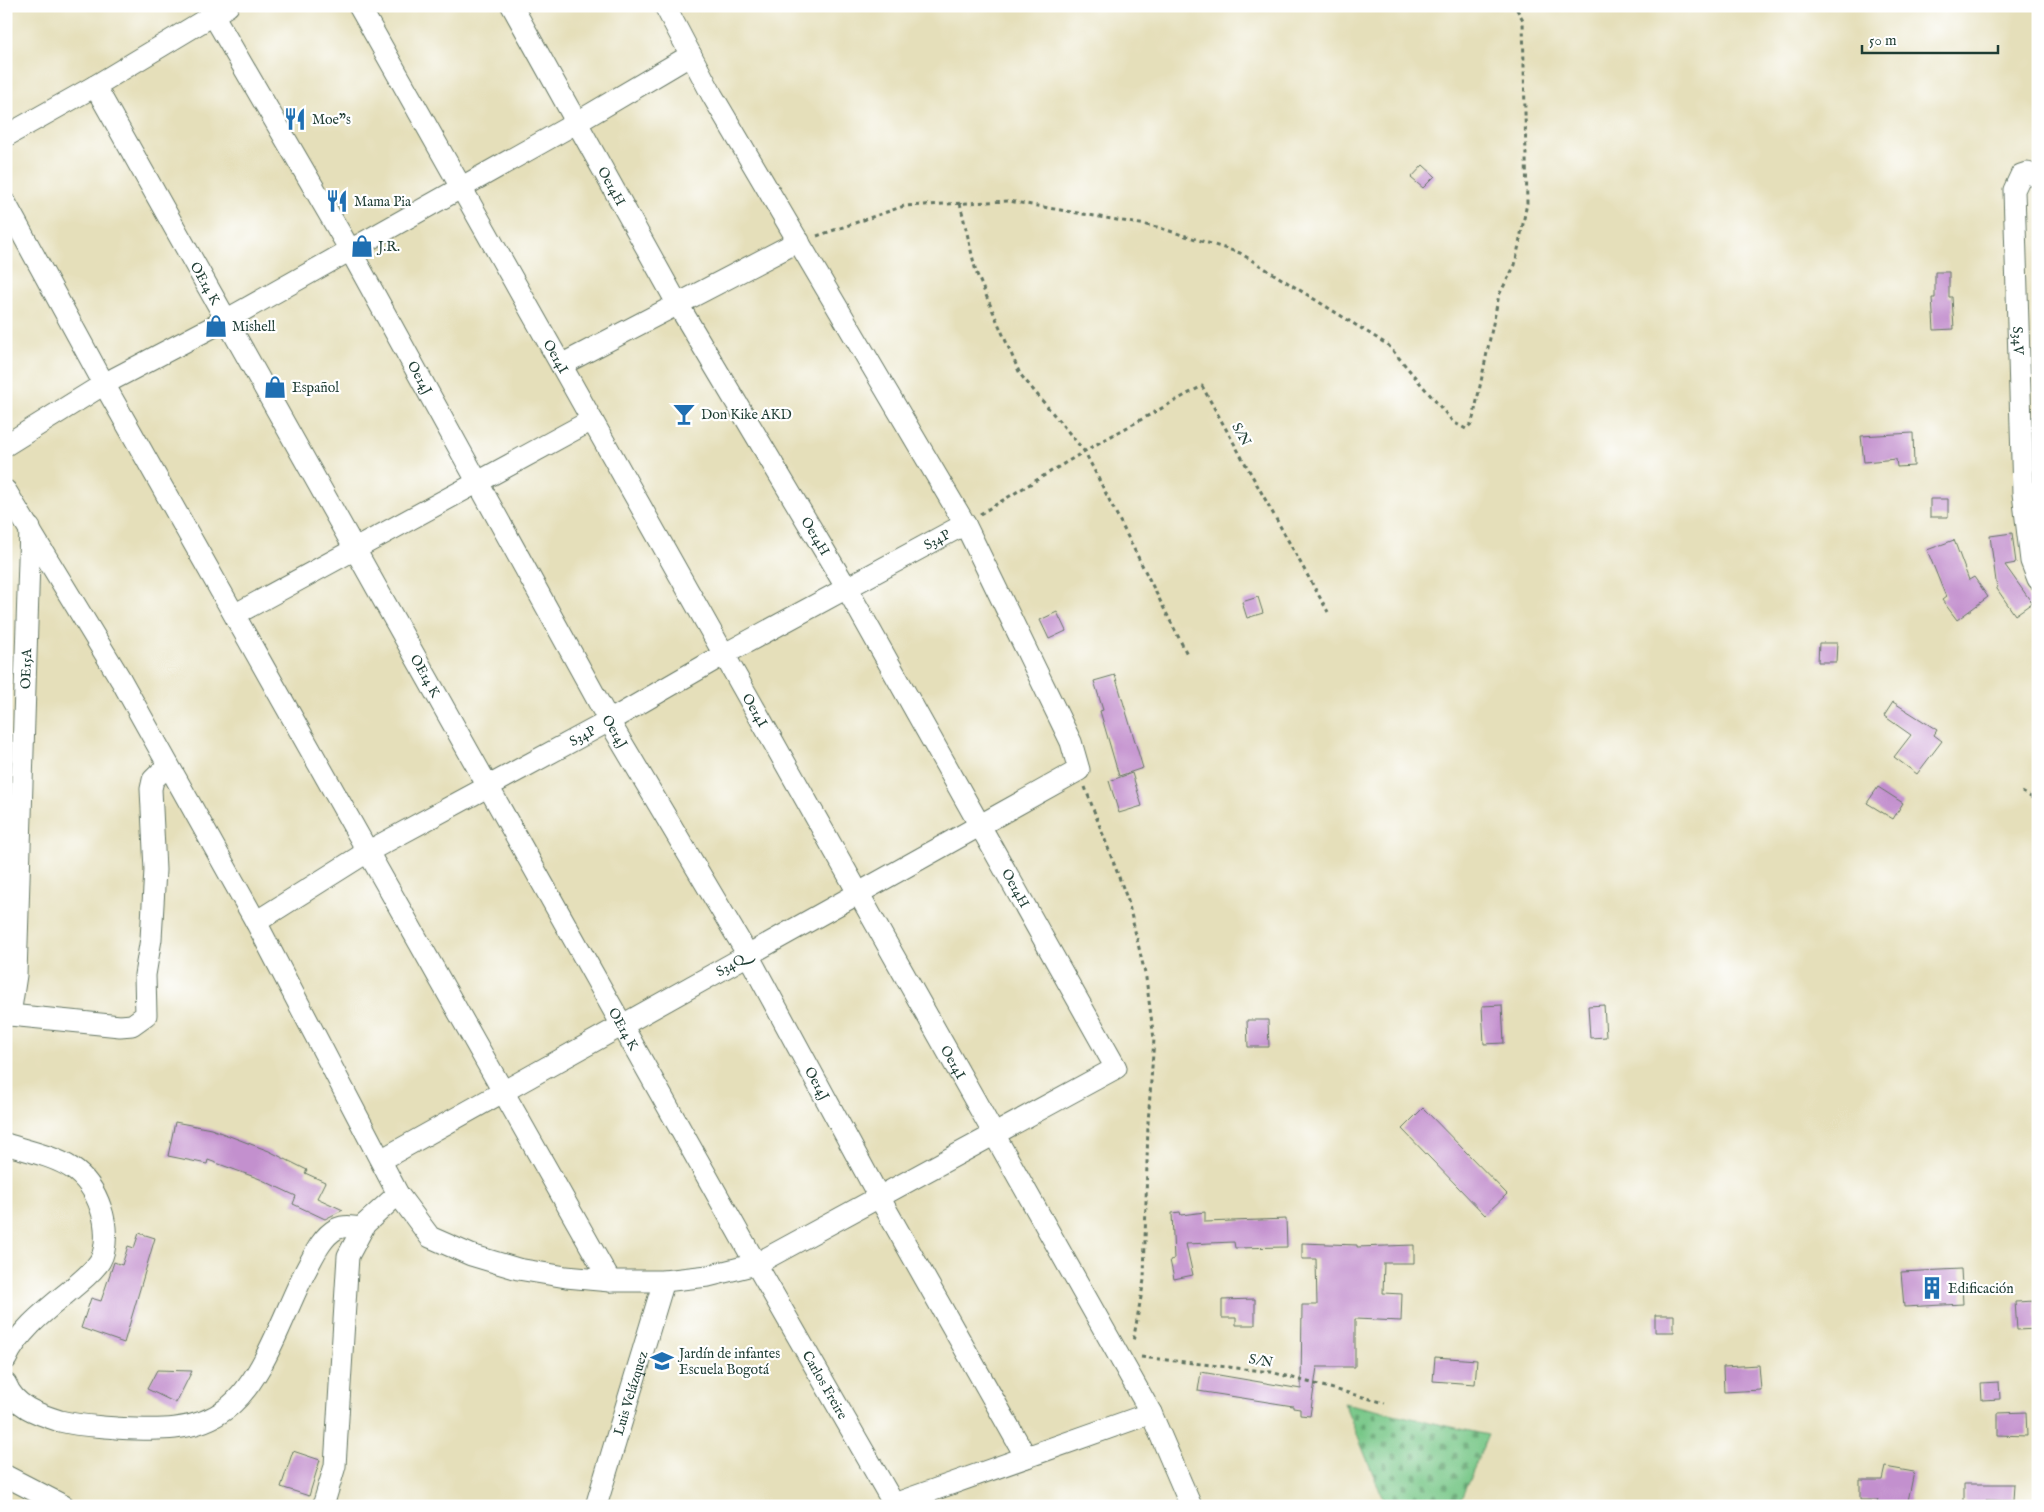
<svg xmlns="http://www.w3.org/2000/svg" width="2044" height="1512" viewBox="0 0 2044 1512" font-family="'IM FELL English',serif">
	<defs>
		<pattern id="cemetery-stones" width="16" height="16" patternUnits="userSpaceOnUse" patternTransform="scale(1.25)"><rect width="16" height="16" fill="#78c788"/><path d="M2 7V4a2 2 0 0 1 4 0v3zM10 15v-3a2 2 0 0 1 4 0v3z" fill="#62a370"/></pattern>
	</defs>
	<rect width="100%" height="100%" fill="#fff"/>
	<filter id="ink" filterUnits="userSpaceOnUse"><feTurbulence type="fractalNoise" baseFrequency=".02" numOctaves="2"/><feDisplacementMap in="SourceGraphic" scale="10" xChannelSelector="R" yChannelSelector="G"/><feConvolveMatrix kernelMatrix="1 2 1 2 8 2 1 2 1" color-interpolation-filters="sRGB"/></filter>
	<filter id="wash" filterUnits="userSpaceOnUse"><feTurbulence type="fractalNoise" baseFrequency=".0096" numOctaves="4" result="noise"/><feDisplacementMap in="SourceGraphic" scale="20" xChannelSelector="R" yChannelSelector="G"/><feGaussianBlur stdDeviation="1.12" result="paint"/><feColorMatrix in="noise" values="0 0 0 0 0 0 0 0 0 0 0 0 0 0 0 0 0 1.4 0 .05"/><feComposite in="paint" operator="in"/></filter>
	<g filter="url(#wash)">
		<rect width="100%" height="100%" fill="#e5dfba"/>
		<path fill="url(#cemetery-stones)" stroke="#4c825e" d="M1344 1403 1488 1435 1458 1506H1386Z"/>
		<g id="blocks">
			<path fill="#c390ce" d="M1423 165 1435 176 1423 188 1411 178Z
				M1935 272H1949V297H1952L1954 329 1934 330 1932 298H1935Z
				M1913 433 1914 466 1897 467 1896 459 1864 462 1861 436Z
				M1930 499H1948V517H1930Z
				M2012 533 2016 563 2005 565 2032 603 2015 615 1997 589 1990 536Z
				M1954 540 1969 580 1974 577 1988 597 1957 620 1942 600 1946 597 1927 550Z
				M1258 597 1263 613 1247 618 1242 602Z
				M1057 612 1066 631 1049 639 1040 620Z
				M1819 643H1837L1836 662H1818Z
				M1115 675 1143 768 1119 776 1100 711 1103 710 1094 681Z
				M1893 702 1937 730 1934 735 1942 741 1917 774 1894 757 1911 735 1884 716Z
				M1132 773 1142 806 1119 813 1109 781Z
				M1878 787 1903 803 1893 819 1867 803Z
				M1502 1005 1504 1043 1484 1044 1482 1006Z
				M1604 1005 1606 1037 1590 1038 1588 1006Z
				M1247 1020H1268L1269 1047H1248Z
				M1423 1108 1507 1194 1485 1215 1402 1129Z
				M175 1122 211 1129 269 1151 307 1170 305 1173 325 1182 317 1198 343 1210 325 1219 293 1204 296 1196 260 1179 208 1160 207 1164 168 1156Z
				M1180 1212 1181 1215 1205 1212V1222L1286 1219 1287 1247 1235 1248 1234 1242 1186 1244 1193 1275 1174 1279 1170 1260 1174 1259 1172 1213Z
				M139 1233 155 1238 124 1343 81 1328 91 1298 101 1301 114 1262 122 1265 128 1246 134 1248Z
				M1302 1243 1357 1245V1247L1414 1245V1263H1384L1383 1293 1402 1294 1401 1321 1355 1319V1367H1317L1310 1416 1300 1415V1409L1293 1408V1406L1198 1391 1201 1372 1301 1389 1302 1305H1317L1316 1259H1302Z
				M1961 1269 1963 1304 1904 1307 1901 1272Z
				M1255 1299V1325H1236V1318H1222V1300Z
				M2035 1301 2037 1329 2017 1330 2015 1302Z
				M1655 1315H1674V1332H1655Z
				M1435 1357 1477 1360 1475 1384 1433 1381Z
				M1759 1365 1761 1390 1724 1392 1723 1367Z
				M157 1370 192 1371 176 1403 147 1389Z
				M1999 1382 2000 1399 1982 1400 1981 1383Z
				M2026 1412 2027 1436 1998 1435V1413Z
				M293 1451 320 1460 309 1496 281 1487Z
				M1885 1467 1914 1472 1907 1506 1877 1503 1878 1500H1860V1480H1882Z
				M1964 1484H2014L2013 1501 1986 1500V1506H1964Z"/>
		</g>
	</g>
	<g filter="url(#ink)">
		<use href="#blocks" fill-opacity="0" stroke="#647663" stroke-width="1"/>
		<g fill="none" stroke-linecap="round" stroke-linejoin="round">
			<defs>
				<g id="minor">
					<path id="s1" d="M208 6 350 250 609 721 748 955 879 1197 1026 1457"/>
					<path id="s2" d="M359 6 1151 1413 1191 1506"/>
					<path id="s3" d="M95 86 756 1264 895 1506"/>
					<path d="M6 136 95 86 228 6"/>
					<path id="s4" d="M2038 176 2027 173 2021 175 2014 190 2023 493 2031 561 2038 579"/>
					<path d="M6 204 104 384 610 1281"/>
					<path d="M561 365 799 241"/>
					<path d="M6 445 104 384 226 320 576 123 691 55"/>
					<path d="M6 491 121 680 256 922 398 1194 430 1237 471 1255 518 1269 566 1277 610 1281H664L708 1276 756 1264 1116 1068 846 587 677 303 512 6"/>
					<path d="M236 614 592 420"/>
					<path id="s5" d="M256 922 367 852 609 721 723 655 965 524"/>
					<path id="s6" d="M6 1014 10 1015 16 975 30 528"/>
					<path d="M10 1015 120 1026 132 1025 146 1015 145 975 151 939 155 870 151 789 153 780 168 765"/>
					<path d="M6 1144C49 1158 85 1160 101 1209 106 1223 108 1247 100 1261 94 1271 82 1280 73 1288 49 1308 19 1330 6 1359"/>
					<path id="s7" d="M381 1160 1079 770 1071 742 965 524 712 95 665 6"/>
					<path d="M6 1384C15 1407 38 1414 60 1421 79 1426 97 1426 116 1428 153 1430 195 1433 226 1409 264 1381 284 1311 307 1268 314 1255 322 1237 336 1229 345 1225 353 1226 362 1229"/>
					<path d="M6 1476 64 1506"/>
					<path d="M894 1504 1151 1413"/>
					<path d="M323 1506 335 1466 348 1256 365 1224 398 1194"/>
					<path id="s8" d="M596 1506 664 1281"/>
				</g>
			</defs>
			<use href="#minor" stroke="#647663" stroke-width="23"/>
			<path stroke="#647663" stroke-width="3" stroke-dasharray="4 4" stroke-linecap="butt" d="M960 203 976 272 1020 374 1085 452 1188 656
				M817 236 904 206 1009 201 1157 227 1240 253 1388 345 1453 422 1466 429 1471 424 1474 415 1499 295 1515 265 1527 203 1523 20 1515 6
				M980 514 1095 445 1202 386 1328 612
				M1085 787 1128 901 1146 978 1154 1039 1148 1123 1144 1280 1133 1342
				M2022 792 2038 801
				M1141 1357 1271 1372 1385 1403"/>
			<use href="#minor" stroke="#fff" stroke-width="21"/>
		</g>
	</g>
	<defs>
		<symbol id="restaurant-bare" viewBox="-9 -9 18 18"><path d="M-5-6h1v4h1v-4h1v4h1v-4h1v5L-1.5 .5V6h-2V.5L-5-1ZM5-6V6H3V1.5H1.5Q1.5-4 5-6Z" fill="#1f6fb2" stroke="#fff" stroke-width="2.5" paint-order="stroke"/></symbol>
		<symbol id="shop-bare" viewBox="-9 -9 18 18"><path d="M-5-2.5h2.3a2.7 3.5 0 0 1 5.4 0H5L5.5 6h-11ZM-1.5-2.5h3a1.5 2.3 0 0 0-3 0Z" fill="#1f6fb2" stroke="#fff" stroke-width="2.5" paint-order="stroke"/></symbol>
		<symbol id="bar-bare" viewBox="-9 -9 18 18"><path d="M-6-5H6L.8 .8V4.5H3.5V6h-7V4.5H-.8V.8Z" fill="#1f6fb2" stroke="#fff" stroke-width="2.5" paint-order="stroke"/></symbol>
		<symbol id="building-bare" viewBox="-9 -9 18 18"><path d="M-4-6H4V6H1V3H-1V6H-4ZM-2.5-4.3h1.7v1.8h-1.7ZM.8-4.3h1.7v1.8H.8ZM-2.5-1h1.7V.8h-1.7ZM.8-1h1.7V.8H.8Z" fill="#1f6fb2" stroke="#fff" stroke-width="2.5" paint-order="stroke"/></symbol>
		<symbol id="school-bare" viewBox="-9 -9 18 18"><path d="M0-5L7-2L0 1L-7-2ZM-4 1L0 2.5L4 1V4Q0 6-4 4Z" fill="#1f6fb2" stroke="#fff" stroke-width="2.5" paint-order="stroke"/></symbol>
	</defs>
	<g fill-rule="evenodd">
		<use href="#restaurant-bare" x="279" y="103" width="32" height="32"/>
		<use href="#restaurant-bare" x="321" y="185" width="32" height="32"/>
		<use href="#shop-bare" x="346" y="230" width="32" height="32"/>
		<use href="#shop-bare" x="200" y="310" width="32" height="32"/>
		<use href="#shop-bare" x="259" y="371" width="32" height="32"/>
		<use href="#bar-bare" x="668" y="398" width="32" height="32"/>
		<use href="#building-bare" x="1916" y="1272" width="32" height="32"/>
		<use href="#school-bare" x="646" y="1345" width="32" height="32"/>
	</g>
	<g text-anchor="middle" stroke-width="4.5" stroke-linejoin="round" paint-order="stroke">
		<g font-size="14" fill="#1f3d34" stroke="#fff" text-anchor="start">
			<text x="312" y="124">Moe"s</text>
			<text x="354" y="206">Mama Pia</text>
			<text x="378" y="251">J.R.</text>
			<text x="232" y="331">Mishell</text>
			<text x="292" y="392">Español</text>
			<text x="701" y="419">Don Kike AKD</text>
			<text x="1948" y="1293">Edificación</text>
			<text x="679" y="1358">Jardín de infantes<tspan x="679" dy="16">Escuela Bogotá</tspan></text>
		</g>
		<g font-size="14" fill="#1f3d34" stroke="#fff">
			<text transform="translate(612 186) rotate(61)" y="5">Oe14H</text>
			<text dy="5" stroke="none"><textPath href="#s3" startOffset="226">OE14 K</textPath></text>
			<text dy="5" stroke="none"><textPath href="#s4" startOffset="185">S34V</textPath></text>
			<text dy="5" stroke="none"><textPath href="#s2" startOffset="402">Oe14I</textPath></text>
			<text dy="5" stroke="none"><textPath href="#s1" startOffset="428">Oe14J</textPath></text>
			<text transform="translate(1242 434) rotate(61)" y="5">S/N</text>
			<text transform="translate(816 536) rotate(59)" y="5">Oe14H</text>
			<text dy="5" stroke="none"><textPath href="#s5" startOffset="781">S34P</textPath></text>
			<text dy="5" stroke="none"><textPath href="#s6" startOffset="351">OE15A</textPath></text>
			<text dy="5" stroke="none"><textPath href="#s3" startOffset="676">OE14 K</textPath></text>
			<text dy="5" stroke="none"><textPath href="#s2" startOffset="808">Oe14I</textPath></text>
			<text dy="5" stroke="none"><textPath href="#s1" startOffset="832">Oe14J</textPath></text>
			<text dy="5" stroke="none"><textPath href="#s5" startOffset="376">S34P</textPath></text>
			<text transform="translate(1016 888) rotate(61)" y="5">Oe14H</text>
			<text dy="5" stroke="none"><textPath href="#s7" startOffset="400">S34Q</textPath></text>
			<text dy="5" stroke="none"><textPath href="#s3" startOffset="1081">OE14 K</textPath></text>
			<text dy="5" stroke="none"><textPath href="#s2" startOffset="1212">Oe14I</textPath></text>
			<text dy="5" stroke="none"><textPath href="#s1" startOffset="1238">Oe14J</textPath></text>
			<text transform="translate(1261 1360) rotate(9)" y="5">S/N</text>
			<text dy="5" stroke="none"><textPath href="#s3" startOffset="1490">Carlos Freire</textPath></text>
			<text dy="5" stroke="none"><textPath href="#s8" startOffset="118">Luis Velázquez</textPath></text>
		</g>
	</g>
	<rect width="2044" height="1512" fill="none" stroke="#fff" stroke-width="25"/>
	<path d="M1862 45v8h136v-8" fill="none" stroke="#1f3d34" stroke-width="2.5"/>
	<text x="1869" y="45" font-size="15" fill="#1f3d34" stroke="#ffffff" stroke-width="4" paint-order="stroke">50 m</text>
</svg>
